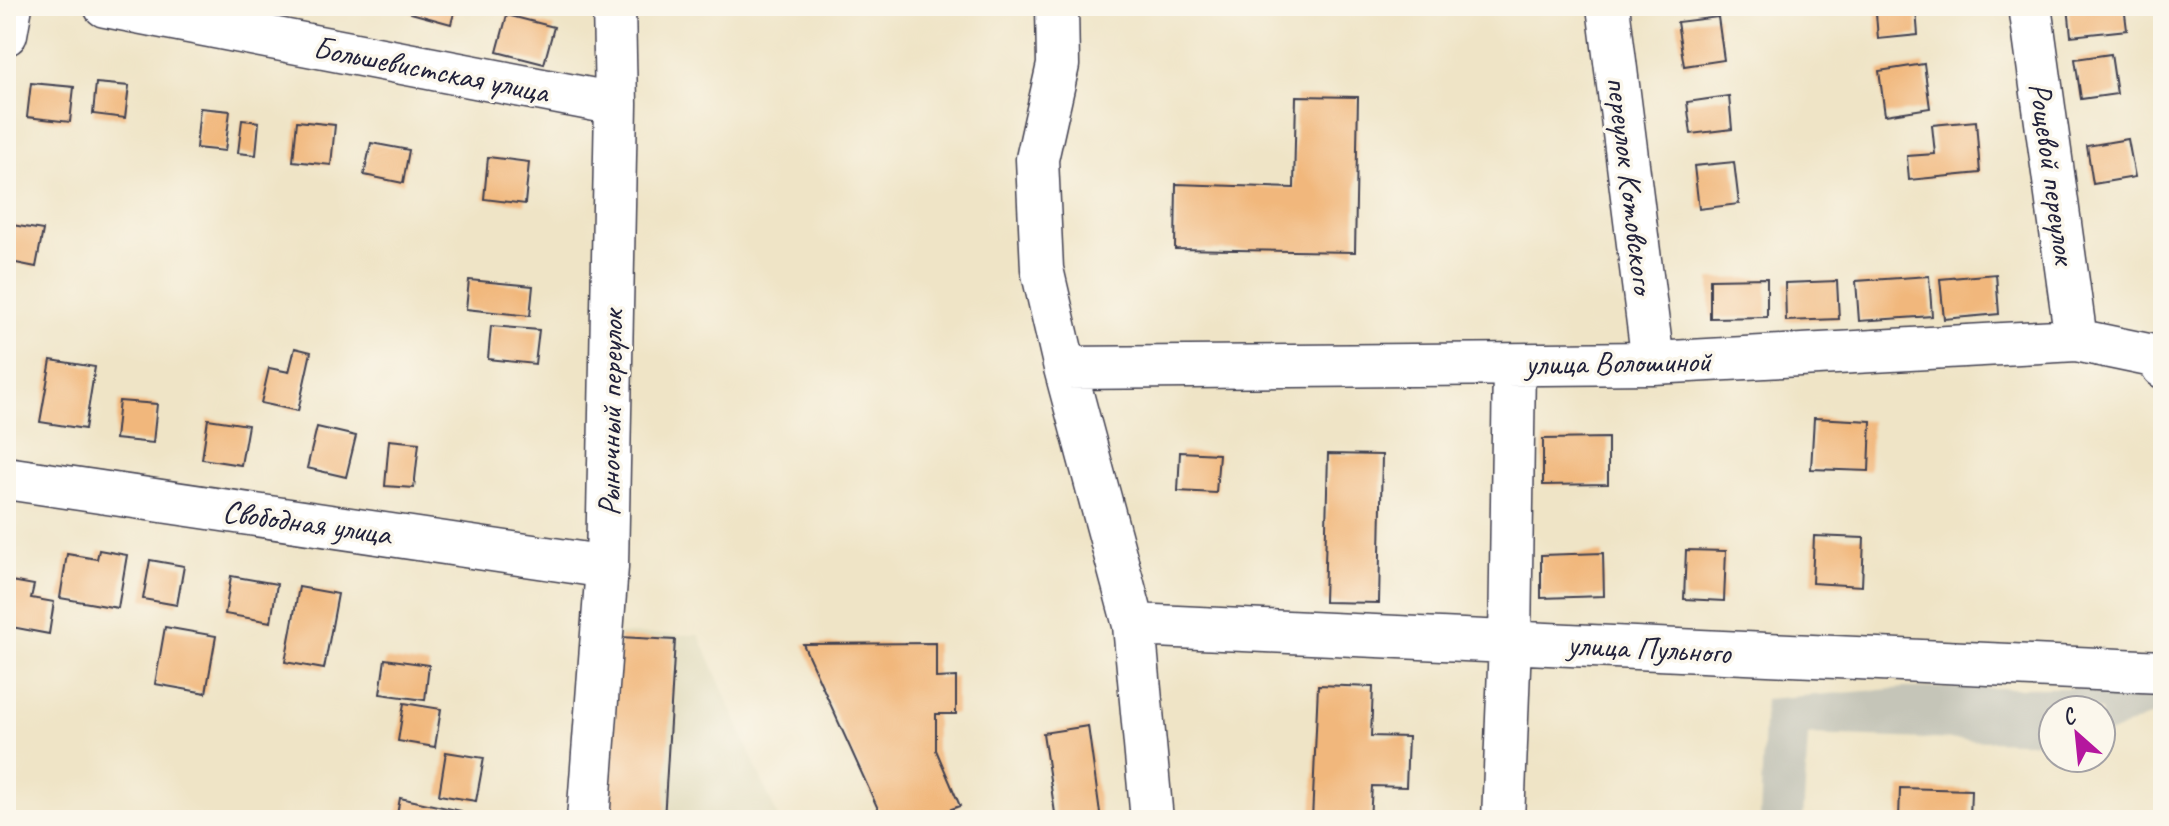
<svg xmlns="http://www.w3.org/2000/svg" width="2169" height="826" viewBox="0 0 2169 826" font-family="Caveat,sans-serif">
	<rect width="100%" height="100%" fill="#fbf7ec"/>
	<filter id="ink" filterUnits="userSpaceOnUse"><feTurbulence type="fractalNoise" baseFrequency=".0125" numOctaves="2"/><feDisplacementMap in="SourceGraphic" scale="16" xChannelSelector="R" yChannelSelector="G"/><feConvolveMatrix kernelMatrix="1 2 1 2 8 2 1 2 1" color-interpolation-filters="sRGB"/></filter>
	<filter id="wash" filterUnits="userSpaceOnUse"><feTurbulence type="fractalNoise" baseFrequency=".006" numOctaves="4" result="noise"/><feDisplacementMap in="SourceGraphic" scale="32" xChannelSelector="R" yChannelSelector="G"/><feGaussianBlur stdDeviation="1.8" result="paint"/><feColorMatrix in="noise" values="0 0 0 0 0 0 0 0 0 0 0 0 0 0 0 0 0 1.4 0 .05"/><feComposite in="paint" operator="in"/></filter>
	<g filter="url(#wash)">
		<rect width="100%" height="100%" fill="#efe4c6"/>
		<path fill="#ded8b7" d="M618 634 699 635 779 820H605Z"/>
		<path fill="#c5c5b8" d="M1905 688H2163L2162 711 2101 737V710H2053V743L1808 735 1803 820H1760L1765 699Z"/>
		<g id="blocks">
			<path fill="#f1b77b" d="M413 6H456L451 24 411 13Z
				M2068 6H2124L2127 30 2071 36Z
				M1916 10 1918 35 1878 39 1876 13Z
				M507 15 554 27 544 64 497 52Z
				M1718 17 1724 60 1684 66 1677 22Z
				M2111 54 2117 94 2081 99 2075 59Z
				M1924 64 1930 108 1885 115 1879 71Z
				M31 83 74 87 70 122 27 117Z
				M96 83 129 86 125 118 93 114Z
				M1296 96 1358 97 1355 252 1175 249 1176 184 1294 188Z
				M1729 96 1732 129 1691 134 1687 102Z
				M200 108 230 111 225 151 196 148Z
				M242 120 259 122 256 155 238 153Z
				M297 121 335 125 331 165 293 161Z
				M1976 121 1980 173 1909 180 1907 156 1935 154 1932 125Z
				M2128 139 2135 177 2093 184 2087 146Z
				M371 143 409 150 403 183 364 175Z
				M488 157 529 162 525 204 484 199Z
				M1734 162 1739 204 1699 209 1694 166Z
				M6 224 43 230 36 267 6 261Z
				M1996 274 1999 314 1944 319 1940 279Z
				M1929 276 1932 316 1859 321 1856 281Z
				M1767 278V317L1710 318V279Z
				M469 280 533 286 530 316 466 309Z
				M1837 281 1839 319 1786 321 1785 283Z
				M491 326 539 330 535 364 488 359Z
				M295 348 311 352 298 411 261 403 269 368 289 372Z
				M51 360 95 367 85 429 40 422Z
				M6 374H13L9 409H6Z
				M119 401 157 404 153 443 115 439Z
				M1814 418 1871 421 1869 471 1811 469Z
				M208 419 248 425 241 465 202 459Z
				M317 427 356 436 346 477 307 468Z
				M1608 438V484L1543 485V439Z
				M389 440 419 443 414 488 385 486Z
				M1180 452 1219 454 1216 493 1178 491Z
				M1328 454 1382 455 1379 603 1324 602Z
				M1814 536 1864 538 1862 586 1812 583Z
				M99 550 127 555 118 608 60 598 67 554 97 559Z
				M1686 550 1726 551 1724 601 1684 599Z
				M1603 553 1604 596 1541 598V555Z
				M150 560 184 566 177 605 143 599Z
				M231 576 277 584 271 622 225 614Z
				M6 580 34 585 31 598 54 602 49 634 6 626Z
				M299 587 338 594 324 669 285 662Z
				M165 627 216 636 206 693 155 684Z
				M620 637 675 640 664 820H609Z
				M936 643V678L956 677V714H936V750L960 806 951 809 956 820H883L803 644Z
				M385 659 429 665 425 700 380 694Z
				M1318 685 1373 687 1371 736 1408 737 1406 787 1372 786 1370 820H1312Z
				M404 703 441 709 435 747 398 741Z
				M1088 726 1101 820H1056L1043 733Z
				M446 752 484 758 476 801 439 795Z
				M1900 788 1971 790 1970 820H1899Z
				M400 798 461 811 459 820H396Z"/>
		</g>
	</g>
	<g filter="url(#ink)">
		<use href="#blocks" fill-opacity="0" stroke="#413f50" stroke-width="2"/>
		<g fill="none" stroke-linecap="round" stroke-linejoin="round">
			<defs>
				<path id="minor" d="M105 6 616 104
					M1057 6 1058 65 1037 159 1042 269 1065 368 1134 625 1152 820
					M1608 6 1653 363
					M2030 6 2076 340
					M6 34 11 6
					M1065 368 1653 363 2076 340 2158 357 2163 367
					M6 478 607 567
					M1134 625 2163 672
					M588 820 607 567 616 104 614 6
					M1503 820 1510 642 1514 365"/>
			</defs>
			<use href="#minor" stroke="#413f50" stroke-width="45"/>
			<use href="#minor" stroke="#fff" stroke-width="42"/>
		</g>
	</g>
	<g text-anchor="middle" stroke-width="7" stroke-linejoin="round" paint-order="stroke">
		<g font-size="32" fill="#22223b" stroke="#fbf7ec">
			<text transform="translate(431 69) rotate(11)" y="11">Большевистская улица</text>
			<text transform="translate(2053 173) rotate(82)" y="11">Рощевой переулок</text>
			<text transform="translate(1631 185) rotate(83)" y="11">переулок Котовского</text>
			<text transform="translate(1618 362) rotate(-1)" y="11">улица Волошиной</text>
			<text transform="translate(610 413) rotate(-89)" y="11">Рыночный переулок</text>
			<text transform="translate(307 522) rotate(8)" y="11">Свободная улица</text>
			<text transform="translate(1649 648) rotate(3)" y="11">улица Пульного</text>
		</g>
	</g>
	<rect width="2169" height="826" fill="none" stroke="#fbf7ec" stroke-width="32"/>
	<g transform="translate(2077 734) rotate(333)"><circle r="38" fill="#fbf7ec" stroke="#a4a2a5" stroke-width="2"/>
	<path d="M0-6L14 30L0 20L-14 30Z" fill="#b5179e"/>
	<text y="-12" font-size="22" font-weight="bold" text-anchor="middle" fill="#22223b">С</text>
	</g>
</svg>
